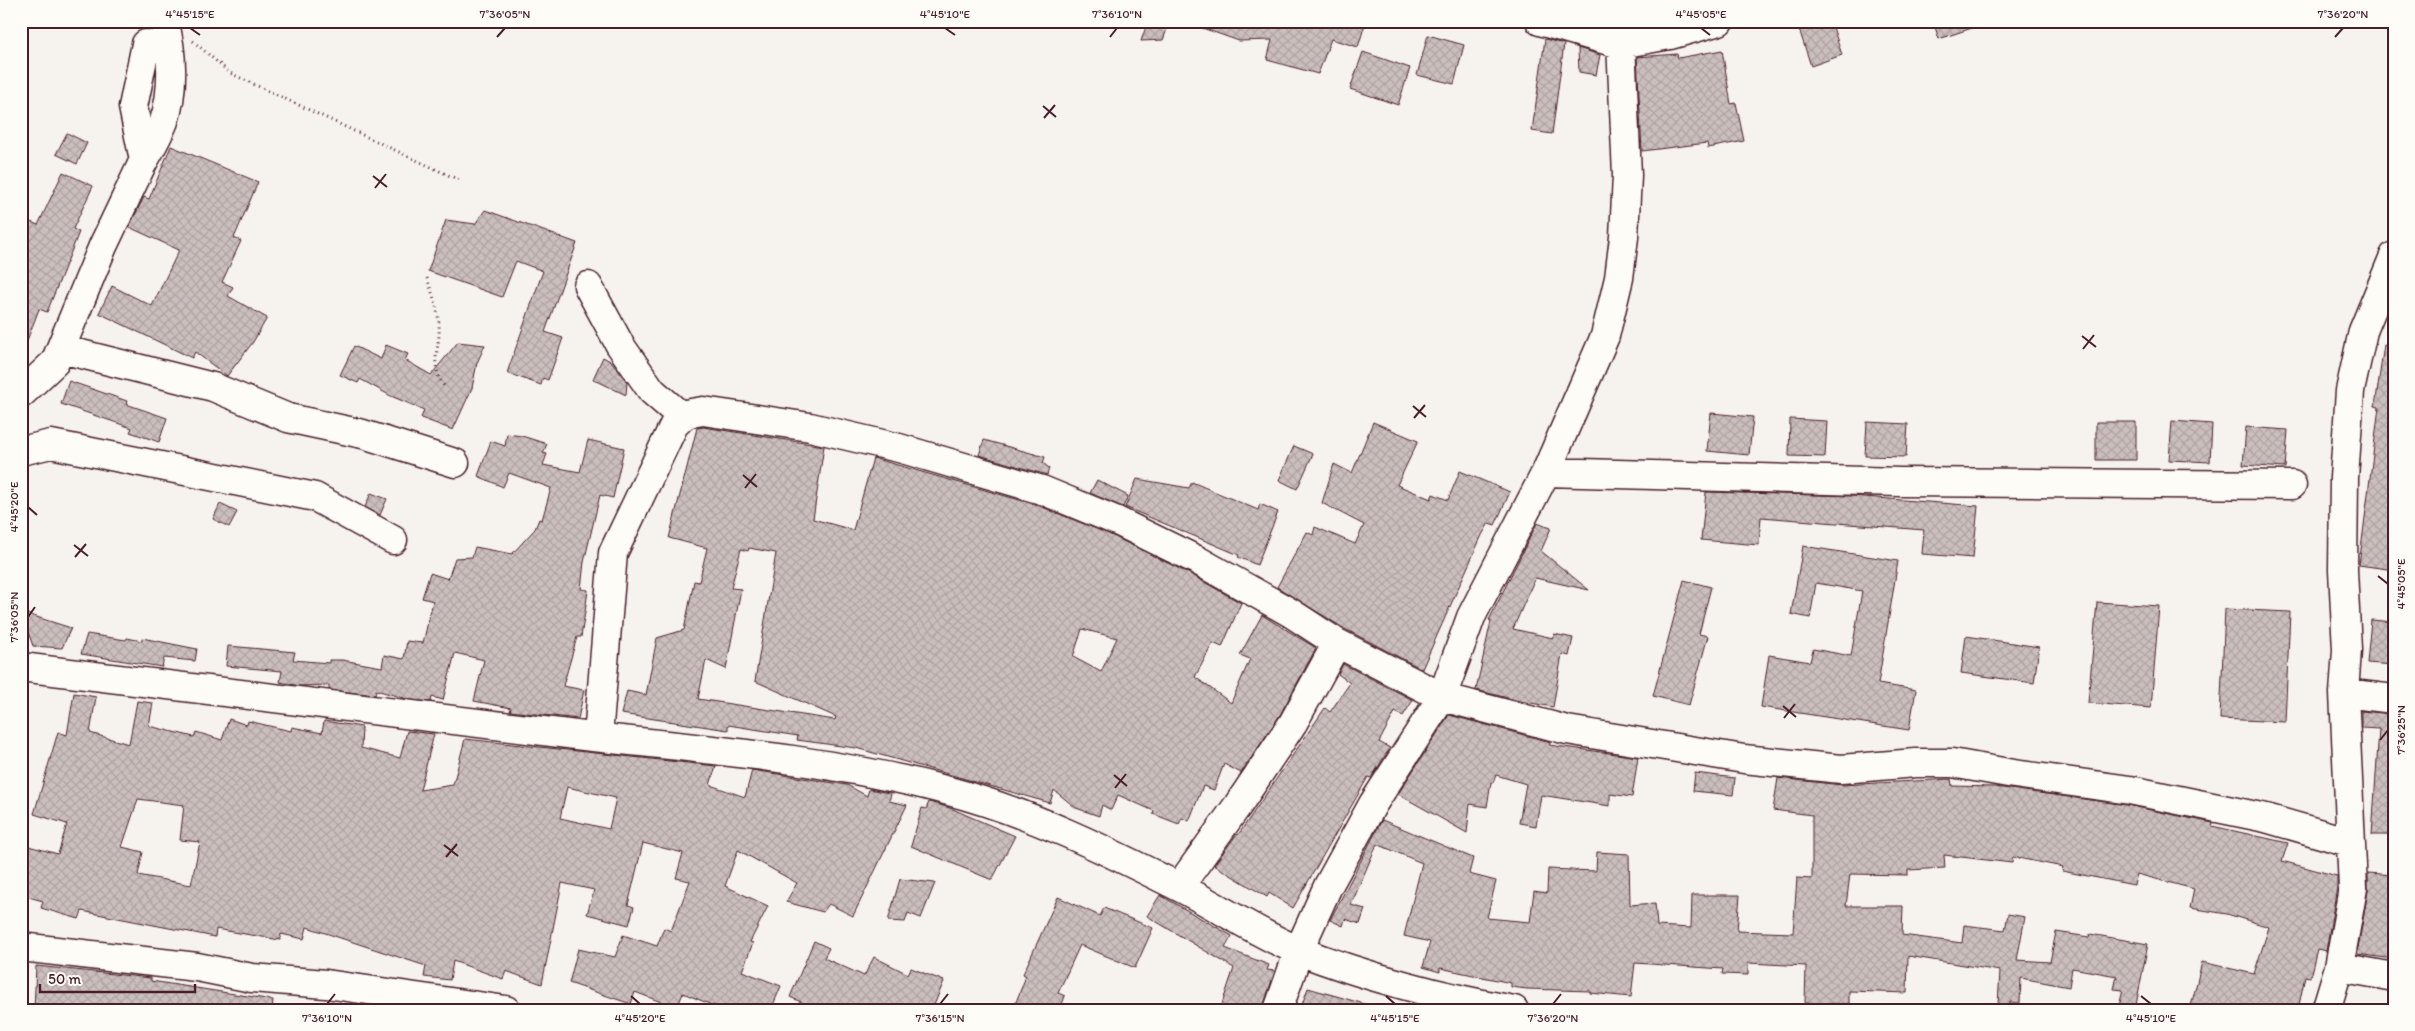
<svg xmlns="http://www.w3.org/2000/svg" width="2415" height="1031" viewBox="0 0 2415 1031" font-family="Itim,sans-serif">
	<defs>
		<pattern id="building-cross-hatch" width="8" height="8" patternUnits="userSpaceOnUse" patternTransform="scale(1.25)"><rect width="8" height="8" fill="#cbbfbe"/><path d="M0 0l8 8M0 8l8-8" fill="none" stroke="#b0a4a3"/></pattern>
	</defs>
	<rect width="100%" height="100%" fill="#f6f3ef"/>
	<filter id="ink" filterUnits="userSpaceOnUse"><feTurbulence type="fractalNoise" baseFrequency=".02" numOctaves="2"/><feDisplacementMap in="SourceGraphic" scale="10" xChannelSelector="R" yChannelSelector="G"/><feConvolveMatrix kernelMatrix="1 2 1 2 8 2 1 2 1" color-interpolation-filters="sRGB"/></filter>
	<g filter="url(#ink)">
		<path fill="url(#building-cross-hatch)" stroke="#4a1f2b" fill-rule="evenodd" d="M1148 21H1170L1163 40 1141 41Z
			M1191 21H1366L1358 47 1331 39 1318 74 1267 60 1272 40 1239 41 1191 24Z
			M1823 21H1831L1842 55 1811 66 1799 29Z
			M1933 21H1984V24L1939 39Z
			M1428 35 1464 45 1454 84 1417 75Z
			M1545 39 1564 44 1552 134 1532 131Z
			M1578 48 1600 55 1596 75 1579 72Z
			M1722 50 1731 104 1736 103 1744 141 1708 148 1707 143 1642 151 1637 57 1677 54 1678 58Z
			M1363 52 1410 68 1398 105 1350 89Z
			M67 133 87 143 77 164 56 154Z
			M171 146 258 182 234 238 241 241 222 282 233 287 228 296 267 318 253 342 227 376 195 352 192 358 99 313 112 286 152 306 179 250 129 227 144 197 149 199Z
			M63 172 93 186 73 229 79 232 47 312 39 309 23 351H21V218L38 225Z
			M485 210 577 243 545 332 563 338 548 380 543 378 541 385 507 373 543 271 516 261 502 297 428 271 446 220 475 224Z
			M458 342 485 345 477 363 472 388 453 430 421 418 424 410 391 396 360 379 358 383 340 375 354 346 381 359 386 345 408 354 405 360 431 375Z
			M2384 345 2394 346V570L2359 565 2379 407 2375 406Z
			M603 357 612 362 627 382 626 395 593 379Z
			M69 381 127 401 126 404 167 418 159 442 130 432 132 428 61 404Z
			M1711 413 1753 417 1749 455 1707 451Z
			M1790 419 1827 421 1825 457 1789 456Z
			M2172 421 2212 424 2210 462 2169 460Z
			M1373 422 1418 441 1397 485 1431 499 1433 494 1448 500 1460 471 1510 492 1495 525 1489 523 1482 535 1422 669 1345 629 1277 587 1307 532 1313 535 1315 527 1355 544 1364 525 1322 503 1334 464 1352 473Z
			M1867 422 1908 424 1906 457 1865 456Z
			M2096 422H2136V460H2096Z
			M703 427 824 446 813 519 853 530 873 458 1037 505 1111 535 1190 574 1241 603 1222 647 1213 643 1195 677 1231 703 1250 659 1240 655 1262 615 1316 648 1280 715 1241 773 1224 764 1214 790 1203 786 1189 821 1182 818 1179 824 1153 814 1154 811 1118 795 1111 810 1102 805 1099 816 1076 808 1054 790 1050 803 856 748 797 740 798 736 728 725V730L621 714 627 691 646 695 657 638 684 630 694 581 699 582 707 548 669 538 697 428ZM749 548 776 553 755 681 836 717 835 720 698 699 706 660 726 669 741 589 731 588 741 549 748 551ZM1082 629 1117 638 1101 672 1073 657Z
			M2246 427 2288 430 2285 468 2243 465Z
			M507 434 522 436 547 444 543 453 547 454 543 465 580 472 588 440 624 448 613 498 600 495 584 562 581 589 588 590 585 612 581 637H577L563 686 584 690 578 719 510 711 511 708 474 701 484 660 455 653 443 700 432 697 431 702 411 700 376 690 375 695 329 690V685L299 686 280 682 282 671 226 666 228 646 295 652 293 660 329 663V660H342L382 667 384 655 404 659 407 641 423 643 433 601 422 598 430 573 448 579 455 558 472 557 475 547 512 554 535 529 539 519 542 520 551 488 509 473 503 487 478 476 491 441 505 446Z
			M984 440 1045 457 1043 463 1049 468 1047 475 979 455Z
			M1294 446 1313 454 1297 489 1279 480Z
			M1137 479 1189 488 1192 482 1258 510 1260 504 1278 512 1257 565 1238 557 1239 555 1125 507Z
			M1097 480 1128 496 1123 507 1090 493Z
			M1706 492 1852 496 1978 506 1973 558 1922 554 1924 530 1761 517 1759 545 1701 540Z
			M371 493 387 499 380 515 365 507Z
			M220 504 237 512 229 527 213 519Z
			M1537 523 1551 528 1541 551 1589 590 1535 578 1513 629 1553 638 1554 634 1573 638 1569 656 1562 654 1553 707 1520 701 1476 690 1491 621 1489 620Z
			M1803 546 1898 561 1878 684 1916 690 1909 730 1761 707 1769 655 1810 662 1813 649 1851 656 1862 591 1816 583 1810 618 1791 614Z
			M1684 580 1711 587 1699 634 1708 636 1689 705 1653 696Z
			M2097 602 2159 606 2151 708 2088 703Z
			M2225 609 2290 612 2285 722 2220 719Z
			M21 612 71 628 62 648 33 646Z
			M2371 620 2394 622V665L2367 663Z
			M87 634 126 640 127 638 142 641V638L197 649 195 661 164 658 162 667 81 654Z
			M1966 636 2039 647 2034 683 1961 673Z
			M1343 664 1413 700 1403 716 1395 712 1379 742 1390 748 1371 778 1368 777 1293 908 1269 893 1267 897 1214 865 1237 834 1238 835 1325 708 1330 712 1350 683 1338 674Z
			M74 693 96 697 90 733 129 744 137 701 153 703 149 726 194 737 196 732 222 740 229 719 247 725 248 721 291 731 292 727 322 733 324 721 362 727 361 748 400 758 407 731 434 734 420 790 453 785 465 739 716 766 710 785 745 797 752 770 847 785 867 796 869 789 889 793 891 794 889 801 907 805 853 916 829 904 823 912 786 902 797 883 738 850 725 886 768 906 750 942 753 943 742 971 781 986 771 1010H724L683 993 677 1008 635 992 631 1004 569 983 578 949 615 957 623 935 657 946 664 928 671 931 690 881 676 878 683 853 643 843 628 905 634 907 629 925 587 914 594 890 562 883 542 984 506 971 503 979 453 961 450 980 424 977 426 966 307 927 304 939 281 934 280 940 216 929 215 937 82 911 79 919 41 908 43 901 21 895V844L58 854 67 824 34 814 58 732 67 735ZM567 787 616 798 609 829 560 818ZM138 799 184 805 180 840 200 842 191 885 138 875 143 852 122 847Z
			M2361 711 2394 714V835H2372L2379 729 2361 728Z
			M1449 715 1550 742 1549 745 1638 757 1632 797 1610 794V806L1541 795 1536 826 1519 823 1526 784 1496 775 1493 783 1491 782 1487 807 1470 804 1467 833 1398 794Z
			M1695 773 1735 778 1733 795 1693 791Z
			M1778 778 1842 785 1951 779 1952 786 1995 787 2127 805 2213 823 2212 826 2288 843 2282 861 2337 876V887L2326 951 2317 949 2310 977 2305 976 2298 1010H2190L2202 962 2254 974 2269 927 2227 914 2190 908 2194 889 2137 874 2134 885 2062 871 2063 867 2013 857 2012 863 1944 855 1945 868 1908 870V875L1850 874 1846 906H1903L1902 935 1962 943 1964 925 2005 930 2008 914 2025 917 2017 960 2050 962 2056 932 2089 937 2090 934 2148 944 2135 1010H2118L2123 990 2114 989 2117 976 2072 968 2069 987 2021 978 2020 1003 2010 1002 2009 1006 1998 1004 2000 971 1908 956 1907 993 1849 991V1004L1805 1003 1806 966 1748 963V975L1722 974 1723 969 1635 963 1631 997 1590 993V991L1527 989 1511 987V983L1440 968V972L1423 967 1430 942 1404 936 1422 863 1377 844 1351 905 1365 909 1360 924 1345 919 1343 926 1330 920 1382 820 1473 858 1469 874 1496 881 1487 918 1530 922 1534 891 1547 893 1548 869 1596 871 1597 852 1629 854 1630 905 1655 903 1657 926 1691 928 1692 895H1740L1737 931 1793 933 1797 878 1812 879V815L1773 810Z
			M929 802 950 808 1015 836 992 880 911 846 922 808 926 809Z
			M2368 873 2394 875V959L2357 954 2368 891Z
			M900 879 935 883 921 918 908 913 905 922 888 921Z
			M1160 895 1232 936 1225 948 1269 965 1267 970 1275 971 1262 1010H1220L1234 968 1147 916Z
			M1058 897 1100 916 1104 908 1153 928 1135 968 1080 945 1058 993 1065 996 1060 1010H1013L1026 976 1023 974Z
			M814 941 829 948 824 958 864 976 874 957 908 974 911 968 944 981 932 1010H819L790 997Z
			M36 966 151 978V981L273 1000 272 1010H34Z
			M1308 988 1368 1005 1367 1010H1300Z"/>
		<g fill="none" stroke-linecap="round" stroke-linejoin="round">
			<defs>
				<path id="minor" d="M1540 21 1620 44 1670 35 1719 21
					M141 166C149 152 158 136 164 121 174 92 173 51 164 21
					M588 286 620 345 652 391 681 416
					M61 349 213 387 288 418 363 434 455 463
					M21 394 55 362 103 246 144 160 133 107 146 44
					M21 451 51 444 315 497 393 540
					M1546 472 1900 482 2292 485
					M21 667C206 691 391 713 576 735 700 749 824 758 945 790 1027 811 1106 850 1181 888 1220 908 1257 933 1297 950 1363 976 1445 998 1514 1010
					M2344 693 2394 699
					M598 737 613 553 674 425 685 414 703 411 810 427 899 448 1042 490 1117 521 1197 560 1291 613 1337 643 1442 697 1567 730 1744 759 1841 769 1916 763H1952L2014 774 2130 790 2266 818 2349 842
					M1179 887 1238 805 1293 723 1337 643
					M21 947 197 967 252 978 326 984 506 1010
					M2339 967 2394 977
					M1278 1010 1299 950 1328 886 1373 804 1442 697 1471 617 1546 472 1605 336 1619 278 1624 237 1627 175 1620 21
					M2326 1010 2339 967 2353 888 2344 693 2347 650 2343 570 2344 478 2350 391 2363 331 2394 256"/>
			</defs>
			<use href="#minor" stroke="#4a1f2b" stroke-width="31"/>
			<path stroke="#4a1f2b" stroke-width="3" stroke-dasharray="1 4" stroke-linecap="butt" d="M193 41 230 73 461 181
				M427 278C432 293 438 309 439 324 441 349 428 362 444 386"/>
			<use href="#minor" stroke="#fdfcf7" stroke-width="28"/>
		</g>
	</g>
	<path fill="none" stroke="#4a1f2b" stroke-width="2" d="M190 28 200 35M945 28 955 35M1701 28 1710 35M497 37 505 28M1110 37 1117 28M2335 37 2343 28M1043 106 1056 117M1044 118 1055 105M373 176 387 187M375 188 386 174M2082 336 2096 347M2083 349 2094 335M1413 406 1426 417M1414 418 1425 405M743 475 757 487M745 488 756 474M28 507 37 515M74 545 88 556M75 557 86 544M2378 576 2388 584M28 617 35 607M1783 706 1796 717M1784 718 1795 704M2380 740 2388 730M1114 775 1127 786M1115 788 1126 774M444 845 458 856M446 857 457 844M631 996 640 1004M1386 996 1395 1004M2141 996 2151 1004M327 1004 335 994M940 1004 948 994M1553 1004 1561 994"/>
	<rect width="2415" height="1031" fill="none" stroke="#fdfcf7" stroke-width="55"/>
	<path d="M40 984v8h155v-8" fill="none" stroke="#4a1f2b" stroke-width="2.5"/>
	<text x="48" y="984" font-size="15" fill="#4a1f2b" stroke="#fdfcf7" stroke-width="4" paint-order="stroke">50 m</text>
	<rect x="28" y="28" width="2360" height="976" fill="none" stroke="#4a1f2b" stroke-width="2"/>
	<g font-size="12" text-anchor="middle" fill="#4a1f2b">
		<text x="190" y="18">4°45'15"E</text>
		<text x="505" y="18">7°36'05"N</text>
		<text x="945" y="18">4°45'10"E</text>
		<text x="1117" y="18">7°36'10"N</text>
		<text x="1701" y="18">4°45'05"E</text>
		<text x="2343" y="18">7°36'20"N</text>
		<text transform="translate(14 507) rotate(-90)" y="4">4°45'20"E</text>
		<text transform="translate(2401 584) rotate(-90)" y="4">4°45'05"E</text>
		<text transform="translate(14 617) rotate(-90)" y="4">7°36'05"N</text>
		<text transform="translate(2401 730) rotate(-90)" y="4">7°36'25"N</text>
		<text x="327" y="1022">7°36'10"N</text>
		<text x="640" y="1022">4°45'20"E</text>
		<text x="940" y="1022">7°36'15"N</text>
		<text x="1395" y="1022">4°45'15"E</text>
		<text x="1553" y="1022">7°36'20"N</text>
		<text x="2151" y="1022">4°45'10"E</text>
	</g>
</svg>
